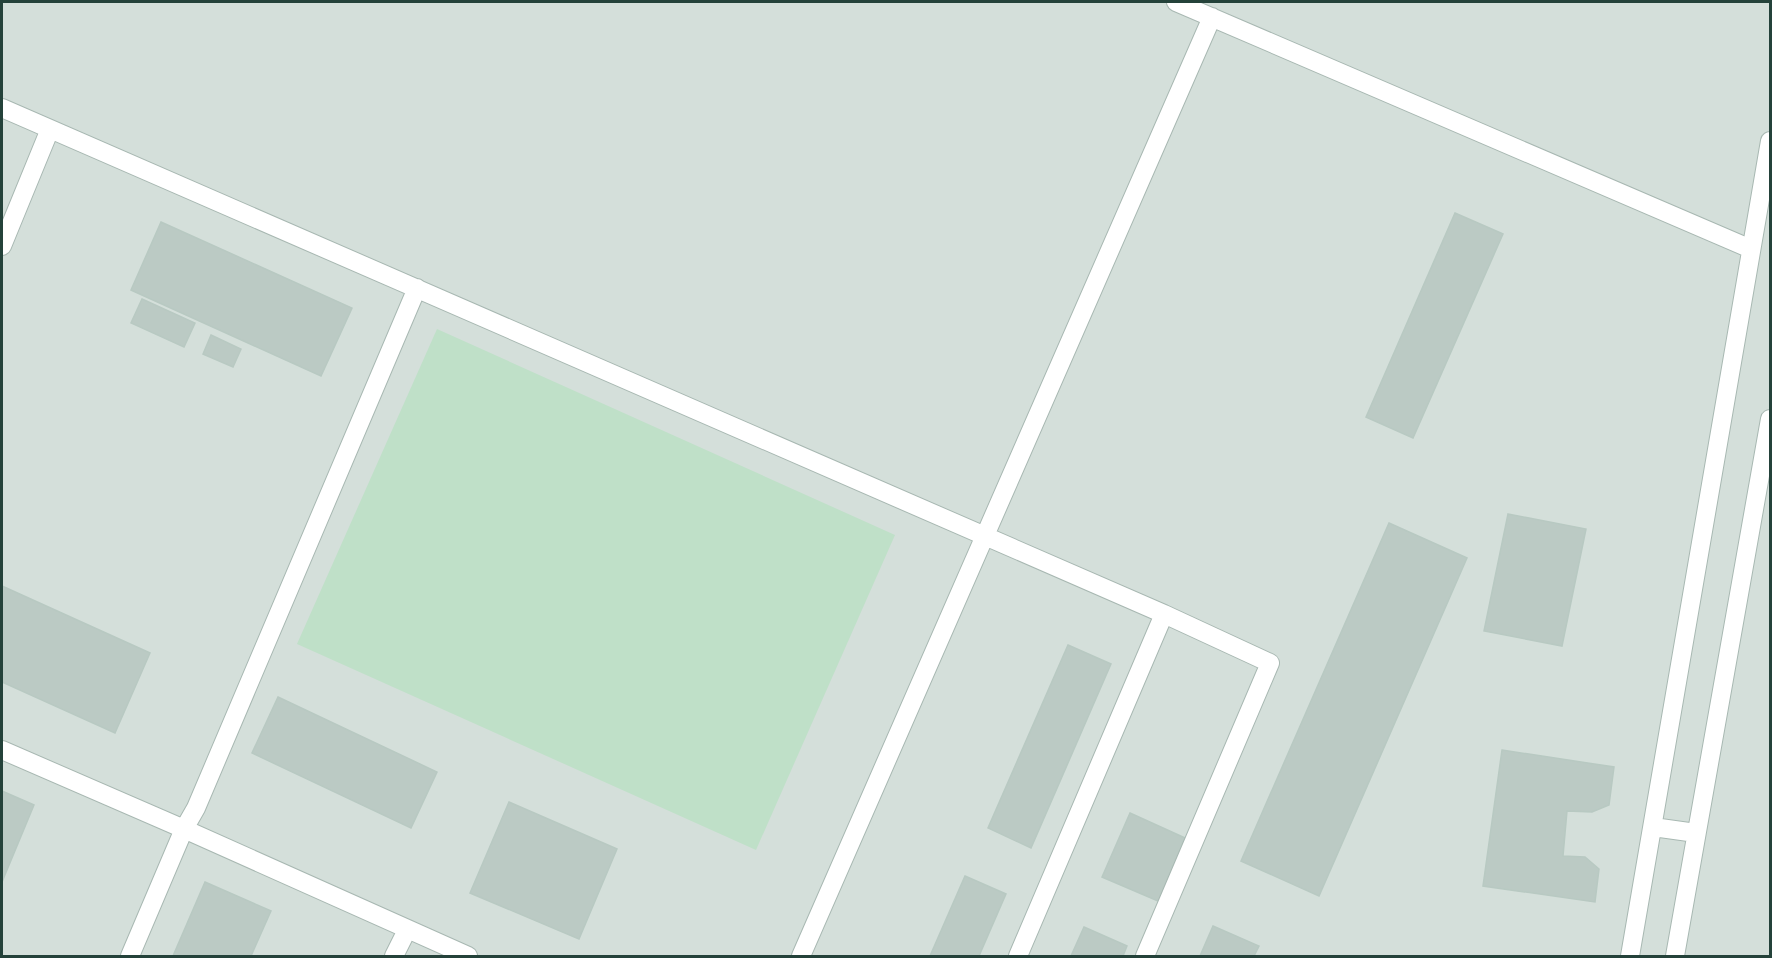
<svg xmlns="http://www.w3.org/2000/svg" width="1772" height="958" viewBox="0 0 1772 958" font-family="Signika,sans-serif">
	<rect width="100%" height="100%" fill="#e6efeb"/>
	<path fill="#d4dfda" d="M2 2H1770V956H2Z"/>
	<path fill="#bfe0c8" d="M437 329 895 535 756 850 297 644Z"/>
	<path fill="#bbcac4" stroke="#b8c9c2" stroke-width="1.5" d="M1455 213 1503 234 1413 438 1366 417Z
		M161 222 352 308 321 376 131 290Z
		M142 299 195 323 184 347 131 323Z
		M211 335 241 349 233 367 203 354Z
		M1508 514 1586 529 1562 646 1484 631Z
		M1389 523 1467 558 1319 896 1241 861Z
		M2 586 150 653 115 733 2 682Z
		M1068 645 1111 664 1031 848 988 828Z
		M278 697 437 772 411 828 252 753Z
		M1502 750 1614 767 1609 805 1592 812 1567 811 1563 856 1585 857 1599 869 1595 902 1483 886Z
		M2 791 34 805 2 882Z
		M509 802 617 849 579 939 470 893Z
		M1130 813 1185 838 1158 901 1102 877Z
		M965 876 1006 894 979 956H930Z
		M205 882 271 911 251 956H173Z
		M1213 926 1259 946 1254 956H1200Z
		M1084 927 1127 946 1123 956H1071Z"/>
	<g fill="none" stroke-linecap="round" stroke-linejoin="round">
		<defs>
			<path id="minor" d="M1176 2 1751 249
				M2 108 1164 614 1270 663 1145 956
				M2 246 50 129
				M2 750 184 829 468 956
				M1653 827 1696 833
				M130 956 184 829 196 808 417 288
				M394 956 407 930
				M801 956 1212 17
				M1018 956 1164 614
				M1630 956 1770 141
				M1675 956 1770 419"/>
		</defs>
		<use href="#minor" stroke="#a8b8b2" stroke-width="20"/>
		<use href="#minor" stroke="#fff" stroke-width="18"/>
	</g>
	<rect width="1772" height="958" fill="none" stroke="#24423a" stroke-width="6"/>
</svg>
